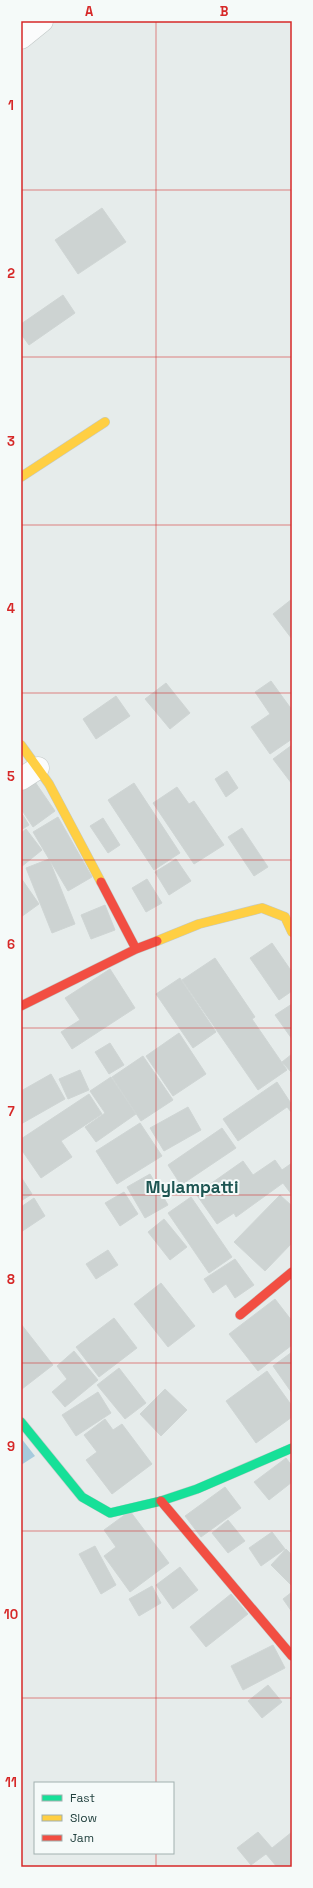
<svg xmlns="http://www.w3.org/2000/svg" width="313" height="1888" viewBox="0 0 313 1888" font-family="'Space Grotesk',sans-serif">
	<rect width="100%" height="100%" fill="#e6eceb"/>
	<path fill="#a6cadc" d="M21 1438 35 1456 21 1465Z"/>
	<path fill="#cdd3d2" stroke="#cfd5d4" d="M102 208 126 242 78 274 55 240Z
		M63 295 75 313 29 345 21 334V324Z
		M292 599V639L273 614Z
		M271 681 292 710V739L270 754 251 727 270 714 255 692Z
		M166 683 190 713 170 729 145 699Z
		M116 696 130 716 96 739 83 719Z
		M292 745V784L273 759Z
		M227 771 238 788 226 797 215 779Z
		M33 779 55 811 33 827 21 809V787Z
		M134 783 180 853 154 870 108 800Z
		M177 787 189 804 194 801 224 845 194 864 153 803Z
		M21 812 29 825 21 830Z
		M58 817 92 877 68 891 33 832Z
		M103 818 120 845 108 853 90 826Z
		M242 828 268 867 254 876 228 837Z
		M26 829 42 850 21 867V833Z
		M49 859 75 924 52 933 26 868Z
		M176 859 191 881 169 895 155 872Z
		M21 878 39 904 21 917Z
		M147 879 162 903 146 912 132 888Z
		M105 905 115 930 91 939 81 915Z
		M272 943 292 972V991L279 1000 250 958Z
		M215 958 255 1017 252 1019 287 1070 258 1090 182 980Z
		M110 969 135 1008 72 1049 61 1032 80 1020 65 998Z
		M180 978 216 1032 193 1048 156 994Z
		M292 1004V1039L275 1015Z
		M179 1033 206 1074 173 1096 146 1056Z
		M110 1043 124 1065 109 1074 95 1052Z
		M292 1054V1073L282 1062Z
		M143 1056 173 1100 141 1121 112 1077Z
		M80 1070 89 1090 68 1099 59 1079Z
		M51 1074 65 1099 21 1124V1091Z
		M111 1077 136 1114 96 1142 85 1127 105 1113 90 1091Z
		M277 1082 292 1105V1113L287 1107 238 1141 223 1119Z
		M89 1094 102 1114 61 1141 72 1157 41 1178 21 1149V1139Z
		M188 1107 201 1130 164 1151 150 1128Z
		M140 1123 162 1156 117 1184 96 1151Z
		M222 1128 236 1148 181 1185 168 1165Z
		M275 1160 282 1170 292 1163V1195L283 1183 236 1217 234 1213 217 1224 196 1194 243 1161 253 1175Z
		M150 1174 168 1205 145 1218 127 1187Z
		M21 1177 32 1194 21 1201Z
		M124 1192 138 1214 120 1226 105 1203Z
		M280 1195 292 1206V1243L265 1271 234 1242Z
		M191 1197 232 1257 209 1273 168 1213Z
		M34 1198 45 1216 21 1232V1207Z
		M164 1219 187 1247 170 1260 148 1232Z
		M108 1250 118 1265 96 1279 86 1264Z
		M235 1259 254 1285 235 1298 226 1284 213 1293 204 1279Z
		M161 1283 195 1326 168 1347 134 1304Z
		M275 1299 292 1321V1345L258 1371 229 1334Z
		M114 1318 137 1348 99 1377 76 1347Z
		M21 1324 53 1365 22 1389 21 1387Z
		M74 1351 98 1380 65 1407 52 1392 67 1379 57 1366Z
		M292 1352V1393L273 1366Z
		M119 1368 146 1403 125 1419 97 1385Z
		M267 1371 292 1406V1417L256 1443 226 1401Z
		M165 1389 187 1410 161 1436 140 1414Z
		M98 1392 111 1413 76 1436 62 1415Z
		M105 1419 113 1430 122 1424 152 1464 112 1494 86 1460 97 1452 84 1435Z
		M286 1458 292 1466V1482L269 1500 254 1482Z
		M225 1487 241 1508 201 1537 185 1516Z
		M130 1511 169 1563 130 1592 104 1556 116 1547 104 1530Z
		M228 1520 245 1541 228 1553 212 1533Z
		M272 1532 285 1549 261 1566 249 1548Z
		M95 1546 116 1585 101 1594 79 1554Z
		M286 1549 292 1555V1586L271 1565Z
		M180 1567 198 1590 173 1609 156 1585Z
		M152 1586 161 1603 139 1616 129 1599Z
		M292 1592V1612L283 1599Z
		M231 1594 248 1614 206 1647 190 1627Z
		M273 1645 285 1668 243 1690 231 1666Z
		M268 1685 282 1702 262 1718 248 1701Z
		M258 1832 272 1848 292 1832V1867H277L266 1854 251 1865 237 1848Z"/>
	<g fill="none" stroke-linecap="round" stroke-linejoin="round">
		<defs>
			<path id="street" d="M21 38 42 21
				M21 779 38 768"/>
			<path id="fast" d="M21 1422 82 1497 110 1513 161 1501 197 1489 292 1448"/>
			<path id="slow" d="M21 477 105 422
				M21 745 49 784 101 882
				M157 941 199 924 262 908 285 917 292 932"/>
			<path id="jam" d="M101 882 136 949
				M21 1006 136 949 157 941
				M240 1315 292 1272
				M161 1501 292 1656"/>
		</defs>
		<use href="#street" stroke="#c3c9c8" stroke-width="23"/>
		<use href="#fast" stroke="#c2cac8" stroke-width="10"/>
		<use href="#slow" stroke="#c2cac8" stroke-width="10"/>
		<use href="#jam" stroke="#c2cac8" stroke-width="10"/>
		<use href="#street" stroke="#fbfcfc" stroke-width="22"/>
		<use href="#fast" stroke="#16e098" stroke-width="9"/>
		<use href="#slow" stroke="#ffcf43" stroke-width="9"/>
		<use href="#jam" stroke="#f24e42" stroke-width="9"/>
	</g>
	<path fill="none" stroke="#d62828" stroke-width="1" stroke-opacity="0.55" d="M156 21V1783M21 190H292M21 357H292M21 525H292M21 693H292M21 860H292M21 1028H292M21 1195H292M21 1363H292M21 1531H292M21 1698H292M156 1853V1867"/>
	<g text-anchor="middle" stroke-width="4" stroke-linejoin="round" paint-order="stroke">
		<g font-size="17" font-weight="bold" fill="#1d5552" stroke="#f5faf9">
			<text x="192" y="1193">Mylampatti</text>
		</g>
	</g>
	<rect width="313" height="1888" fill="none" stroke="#f5faf9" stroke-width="44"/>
	<rect x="34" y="1782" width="140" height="72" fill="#f5faf9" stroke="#a1b0af"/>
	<rect x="42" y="1795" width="20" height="6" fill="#16e098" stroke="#a1b0af"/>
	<text x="70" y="1802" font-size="12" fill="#22413f">Fast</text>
	<rect x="42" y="1815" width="20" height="6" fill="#ffcf43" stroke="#a1b0af"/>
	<text x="70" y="1822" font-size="12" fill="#22413f">Slow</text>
	<rect x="42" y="1835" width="20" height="6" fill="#f24e42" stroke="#a1b0af"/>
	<text x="70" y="1842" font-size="12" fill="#22413f">Jam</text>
	<rect x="22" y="22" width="269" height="1844" fill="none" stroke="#d62828" stroke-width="1.5"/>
	<g font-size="13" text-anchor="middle" font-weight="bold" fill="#d62828">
		<text x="89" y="16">A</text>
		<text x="224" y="16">B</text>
		<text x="11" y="110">1</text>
		<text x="11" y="278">2</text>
		<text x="11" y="446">3</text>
		<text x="11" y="613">4</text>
		<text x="11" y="781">5</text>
		<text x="11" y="949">6</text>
		<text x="11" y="1116">7</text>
		<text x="11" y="1284">8</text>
		<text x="11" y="1451">9</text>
		<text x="11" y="1619">10</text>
		<text x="11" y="1787">11</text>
	</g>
</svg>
